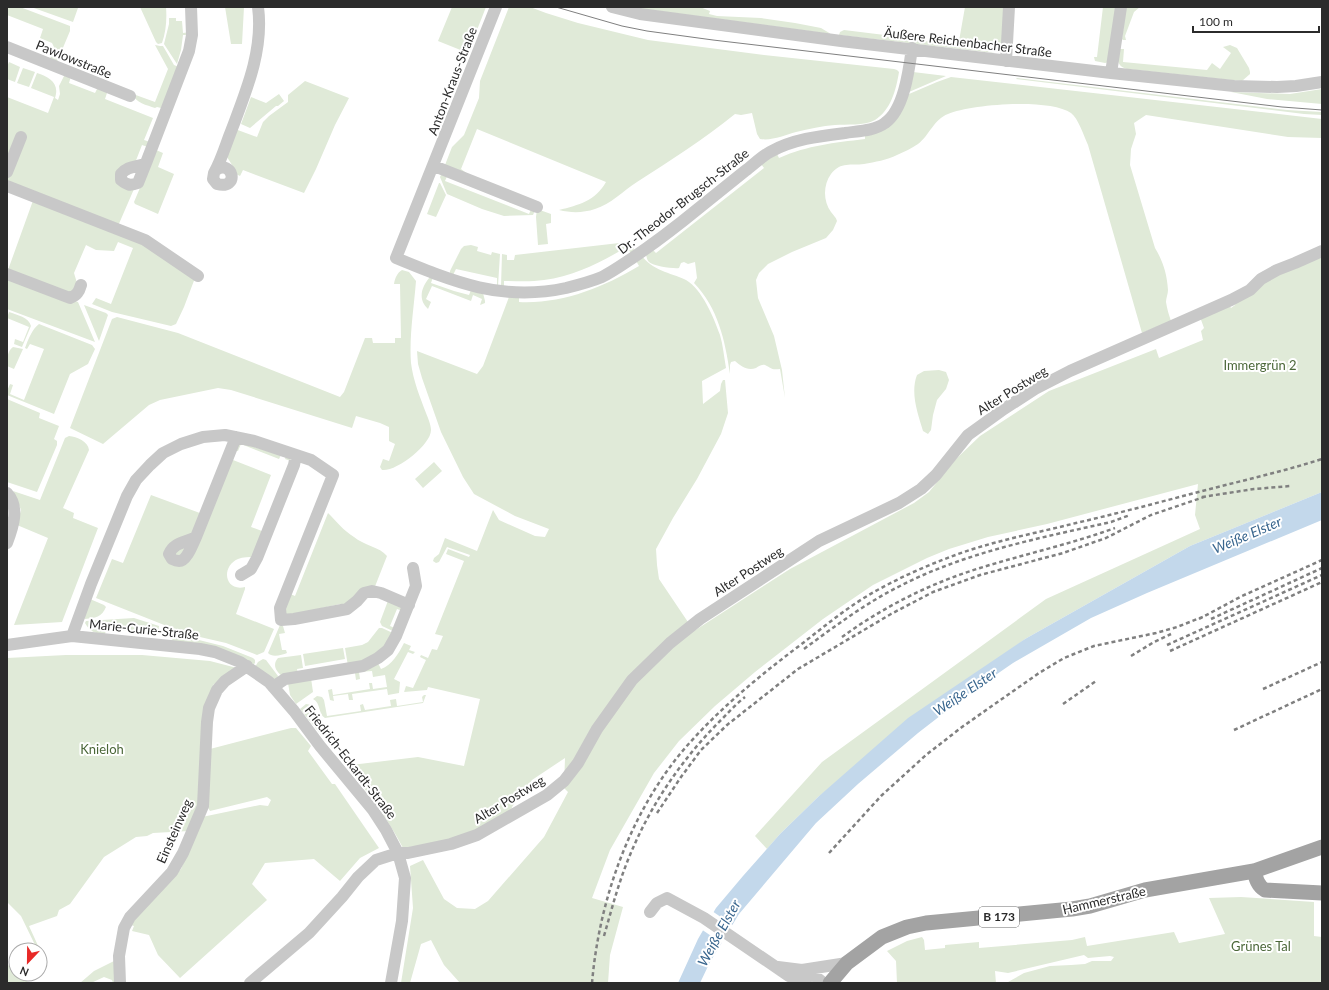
<svg xmlns="http://www.w3.org/2000/svg" width="1329" height="990" viewBox="0 0 1329 990" font-family="Lato,sans-serif">
	<rect width="100%" height="100%" fill="#fff"/>
	<path fill="#e0ead8" d="M7 7H20L70 26V31L57 62 50 59 54 47 52 43 40 38 43 29 7 15Z
		M31 7H77L78 8 73 22Z
		M140 7H166C167 19 166 32 162 43L158 44 156 42Z
		M225 7H244L242 44H231Z
		M452 7H486L468 53 438 41Z
		M509 7H530L546 13 578 23 648 40 764 55 894 69 897 70 899 72C896 90 891 110 875 120 864 126 847 124 835 125 822 126 809 129 796 132 785 135 772 141 760 139L757 134 752 113 741 115 735 114C704 139 670 161 637 182 623 191 611 204 595 209 583 213 571 213 559 210 579 205 595 201 606 182L477 129 461 169 469 175 445 165 452 147 464 135 479 98 480 81Z
		M628 7H700L710 11 709 14 717 16 761 18 795 23 821 28 831 34Z
		M965 7H1008L1002 47 959 41Z
		M1103 7H1118L1109 62 1105 63 1095 61 1094 57H1097Z
		M1126 7H1140L1134 12 1125 36 1126 40H1123L1122 39Z
		M169 18H176V21H182L183 33 190 32V35H183L181 50 177 64 164 44 169 24Z
		M844 30 901 37 987 51 995 53 839 35 840 32Z
		M155 45 160 46H163L174 65 181 68 161 108 157 107 155 108C147 105 135 103 133 94L155 102 168 69Z
		M1230 45 1237 48 1249 68 1250 72V74L1242 81 1231 80 1127 69C1115 65 1118 59 1120 49H1124L1123 62 1207 70 1212 63 1220 69 1231 53 1223 47Z
		M9 62 20 67 15 82 7 79V67Z
		M23 68 35 72 29 87 17 83Z
		M913 72 946 76 909 92Z
		M37 73C49 77 60 83 55 98L58 100 60 94 59 86 65 74 71 76 69 83 95 93 98 87 107 93 105 99 153 118 144 140 150 142 148 147 142 145 135 163 121 168 134 189 118 226 152 247 195 278 184 307 176 324 171 326 112 312 92 304 96 298 111 304 133 248 118 242 114 251 96 250 86 245 74 273 77 283 70 295 8 270 35 195 7 183V179L16 157 7 153V97L48 113 54 97 31 88Z
		M951 77 1322 119V138L1288 137 1146 115 1134 123 1136 134 1131 149 1130 165 1155 248C1163 261 1167 274 1168 290 1168 294 1166 298 1166 302 1167 309 1169 315 1171 321L1142 333 1088 145C1084 136 1078 118 1071 113 1050 98 971 104 948 114 934 119 929 136 918 144 912 148 904 152 897 155 887 160 875 162 864 164 851 166 841 161 831 174 823 185 823 201 831 212 833 215 836 217 837 221L833 230 826 238 792 252 768 264 759 273 756 280 758 298 774 336 782 370 785 398 780 369C770 370 772 368 765 365 761 364 758 367 756 368 747 371 741 366 735 361L731 362 730 365V374C725 340 718 308 694 283L697 278 695 262 688 264 684 262 681 263 679 268C674 269 653 266 649 262 647 260 647 258 646 255L653 250 656 253 764 168 761 164 777 154 779 158C809 145 833 143 865 139V133L909 94 937 82Z
		M1017 78 1287 110 1322 112V115L1304 114 1016 79Z
		M305 81 349 98 335 125 316 169 304 193 243 170 240 176 236 174 234 168 227 157 235 129 257 137 263 122 269 116 288 102V95Z
		M1322 89V104L1267 99 1231 92 1290 94Z
		M279 94 284 101 278 106H276L250 128 241 124 251 97 266 103Z
		M156 150 163 153 158 167 174 174 158 214 135 204 134 202Z
		M448 174 445 181 529 214 532 207 536 208 533 215 504 216 482 209 447 194 440 177 441 175Z
		M439 183H440L446 195 436 217 427 214Z
		M537 209 551 214V223L546 224 548 244 538 245 536 217Z
		M628 242C633 245 634 247 634 252L632 255 627 247C601 262 575 276 544 280 531 282 517 281 504 281V287L501 286 502 254 507 255V260H514L515 255Z
		M471 245 478 247 477 251 491 255 492 252 500 254 498 286H497V278L456 269 453 275 450 274V271L461 249 464 246Z
		M1322 254V492L1190 546 1025 639 818 797 780 834 767 849 755 836 822 762 1046 599 1200 529 1195 515 1198 484 1047 524 988 537 949 549 927 558 873 585 823 619 755 672 715 706 679 741 654 773 610 850 592 898 623 907 610 955 608 983H460L444 965 431 940 421 944 410 983H401L413 908 410 866 423 860 444 899 457 908 475 909 488 901 544 837 568 792 564 788 565 758 532 780 512 807 511 811 457 840 403 848C387 817 366 790 344 763L347 760 351 765 418 757 464 766 480 699 428 687 427 690 404 692 406 686 413 688 426 660 420 657 421 655 428 658 432 649 437 650 443 636 435 634 464 561 446 554 448 549 469 557 470 555 447 547 439 562 436 563 433 561 434 558 439 554 445 538 477 551 493 510 499 520 535 536 545 537 549 529 515 516 474 494 463 477 441 432 422 378 418 364 417 351 477 374 483 366 509 297H519V302C562 304 602 288 639 266L635 259 641 255C653 271 669 272 686 280 702 289 714 318 720 335 723 345 724 357 726 368L702 381 703 404 720 391 721 384 723 380H725L728 413 721 434 697 479 673 518 656 549 657 565 659 579 694 631 790 569 914 503 929 492 956 459 980 436 1049 391 1156 349 1159 358 1203 340 1201 331 1204 328 1200 317 1229 304 1231 308 1235 305C1241 289 1304 263 1322 254Z
		M402 270 409 272 416 281C414 307 409 337 411 363 413 380 420 397 426 413 428 418 431 425 431 430 431 445 396 472 382 470L380 467 383 459 389 461 395 444 389 441V427L380 423 356 416 352 428 231 390 218 388 160 400 149 405 103 444 70 428 112 319 117 317 178 333 340 397 344 392 365 338H372L373 343H395V338H401L400 284H394C395 278 397 273 402 270Z
		M7 277 78 302 95 342 7 309Z
		M430 277H433L431 283 454 291 469 295 471 290 483 293 485 301V303L480 305 482 299 473 295 471 301 432 286 426 299 431 302 428 309C417 299 422 286 430 277Z
		M84 305 106 313 108 315 99 341Z
		M9 312C17 315 29 317 31 326L22 347 14 344 15 339 23 342 29 327 7 318Z
		M39 324 92 345 95 349 88 364 70 374 54 414 7 395V391L10 384 13 385 10 394 24 400 44 349 30 344 27 349 25 348C28 340 32 329 39 324Z
		M13 347 23 349 14 369 7 366C7 360 7 351 13 347Z
		M939 370 946 372 949 380 946 389 937 400 933 415 931 430 928 434 923 431C918 414 910 393 917 375L924 371Z
		M7 399 40 413 39 418 59 426 54 439 57 441V445L37 492 7 482Z
		M69 436C77 437 88 441 89 450L63 508 74 513 73 518 98 528 62 622 14 625 48 538 17 525 21 510 13 491 40 500 65 438Z
		M241 443 281 455 279 459 241 444 238 451H236L233 460 271 475 251 527 262 531 291 461 285 459 286 456 291 460 255 557C249 557 243 557 238 559 221 566 224 592 245 587V589L236 614 274 629 264 652 257 655 226 643 187 634 96 598 112 559 123 563 151 495 208 516 236 445Z
		M434 462 442 471 423 488 415 479Z
		M328 513C336 521 344 531 354 537 363 545 380 547 387 556L374 589 348 605 340 604 313 610 287 618 282 607 288 593 295 596Z
		M389 598 402 603 403 611 397 609 390 626 397 629 395 632 382 626 380 622Z
		M90 599 104 605 106 607C102 617 95 618 85 619L83 617Z
		M134 618 159 626 158 633 106 629 105 635C95 633 90 632 85 623L86 621Z
		M280 625 283 626 285 633 279 634 282 650H286L287 653C282 655 272 658 268 653Z
		M379 628H382L395 634 379 654 348 666 345 648 362 645 368 642Z
		M174 632 187 637 223 646 253 658 255 660V663L253 665 172 641Z
		M404 643 411 646 409 650 415 652 413 654 408 652 394 679 400 682 399 693 388 695 387 689 352 694 353 700H349L348 694 333 696 334 701 330 700 328 690 332 689 333 695 370 689 369 683H372L373 689 387 687 385 675 373 677 372 671 359 672 360 679 356 680 355 673 378 663 381 669C392 665 399 653 404 643Z
		M343 648 345 659 305 666 303 654Z
		M66 655H142L210 661 237 668 213 685 201 802 189 831 153 833 147 836 136 837 104 857 70 904 59 910 57 916 29 926 40 950 36 947 21 916 7 902V658Z
		M301 655 303 668 297 669 298 674 282 676C276 671 272 665 278 658Z
		M263 659 266 660 278 676 277 679 274 680 255 667 258 662Z
		M311 678 313 692 296 704 290 695 288 683Z
		M424 695H426L423 703 325 718C318 714 321 703 313 699L317 696 322 697 324 700 327 716 361 711 360 705 363 704 365 710 391 706 390 700 396 699 397 706 423 702 422 697Z
		M306 704C322 705 310 724 327 726L326 734 323 736 321 735 300 709Z
		M291 728H296L311 746 308 751 332 784H335L379 848 360 858 340 881 314 859 265 863 252 884 267 900 180 978 158 955 149 935 132 931 134 926 131 925 137 915 181 869 202 817 260 805 268 806 271 800 267 797 210 811 207 806 210 749Z
		M1241 897 1314 902V936L1322 937V983H1008V982L1024 973 1050 966 1071 965 1085 964 1092 961H1111L1114 957 1110 956 1088 958 1084 955 1008 973 995 971 996 983H897L896 961 887 951 907 941 922 937 924 940 925 950 945 948V945L979 942V948L1072 940 1085 937 1087 946 1174 932 1179 943 1225 934 1209 898Z
		M116 960 117 983H113L112 980 104 977 91 983H80L94 971Z
		M16 963V974H24L28 983H7V966Z"/>
	<path fill="#c3d8eb" d="M1322 492V520L1147 593 1091 618 1013 663 971 692 918 733 858 784 816 823 739 914 710 962 700 983H678L698 939 716 908 743 876 780 834 818 797 908 718 1025 639 1190 546Z"/>
	<path fill="#fff" d="M712 911 734 926 723 944 701 929Z"/>
	<g fill="none" stroke-linecap="round" stroke-linejoin="round">
		<path stroke="#c8c8c8" stroke-width="12" d="M496 7 396 258C454 282 502 302 566 288 578 285 590 282 602 277 612 272 622 265 631 259 655 243 677 226 699 208 714 196 730 183 745 171 753 165 761 157 770 152 793 139 820 136 845 133 858 131 874 131 885 123 904 110 909 70 912 48
			M612 7 640 14 841 41 1111 73 1234 86 1277 87 1296 86 1322 82
			M7 47 130 96
			M1006 61 1009 7
			M1111 73 1121 7
			M146 163 189 51 192 35 191 7
			M146 163 138 183C130 186 127 185 121 180V174C129 165 136 168 146 163Z
			M434 166 537 207
			M216 170C233 159 240 190 217 184L213 179 214 173C221 161 225 147 230 134 245 94 264 51 258 7
			M7 172 21 137
			M7 186 145 240 198 276
			M7 274 70 298C77 295 79 292 81 285
			M7 493C20 507 13 527 7 543
			M196 537 236 437
			M196 537C193 543 187 561 179 561 176 561 174 560 172 559L169 554C174 542 185 543 196 537Z
			M241 575 251 569 257 558 294 465 296 455
			M72 636 91 584 127 496 136 480 150 465 163 453 181 444 203 437 225 435 254 441 311 460 333 475 280 608 281 620 294 619 347 609 357 601 364 593 372 591 381 593 409 605
			M7 645 72 636 200 649 215 652 240 662 269 682 294 711 320 746 373 810 386 830 398 853 405 878 402 921 391 983
			M273 687 285 679 363 666 378 658 388 650 396 636 416 586 413 568
			M650 912 657 903 667 898 704 918 789 976 806 983
			M778 967 802 970 847 963
			M802 970 812 974 821 981V983
			M120 983 119 956 124 928 130 917 172 872 183 853 203 806 207 722 209 708 217 690 225 681 247 666
			M250 983 309 933 342 897 358 877 376 860 398 853H408L451 844 477 835 547 795 564 781 578 763 597 729 632 680 670 643 700 619 819 541 899 503 921 489 936 475 968 435 1004 409 1035 389 1070 371 1231 300 1250 290 1261 279 1277 270 1295 263 1322 251"/>
		<path stroke="#a3a3a3" stroke-width="15" d="M1254 871C1256 879 1258 886 1265 890L1322 893
			M830 983 847 963 882 937 907 927 926 923 1072 909 1090 906 1145 890 1254 871 1322 847"/>
		<path stroke="#808080" stroke-width="1" d="M556 7 622 26 647 31 713 40 1282 107 1322 110"/>
		<path stroke="#808080" stroke-width="2.5" stroke-dasharray="4 3" stroke-linecap="butt" d="M1202 497 1254 489 1290 486
			M1199 619 1242 596 1322 560
			M1211 619 1322 568
			M842 637C883 607 931 583 980 568 1025 554 1071 544 1115 528
			M1167 645 1322 575
			M804 649C835 626 866 603 900 586 966 552 1040 538 1111 522L1130 515
			M1170 651 1322 582
			M1131 656 1154 642 1171 634
			M1263 689 1322 662
			M1063 704 1096 681
			M1234 730 1322 689
			M657 813 681 777 701 750 727 725 798 669 891 614 933 592 980 575 1063 553 1106 538 1151 515 1207 496
			M829 853 881 796 926 755 962 727 1039 673 1064 658 1094 646 1156 633 1177 627 1205 616
			M604 936C612 908 619 881 630 855 651 804 682 759 721 720 729 712 736 704 745 697
			M592 983C599 902 628 818 680 754 715 712 759 676 803 643 826 625 849 606 874 592 897 579 921 568 945 559 987 542 1033 534 1076 523 1124 512 1171 499 1218 487 1253 478 1288 470 1322 459"/>
	</g>
	<g text-anchor="middle" stroke-width="4" stroke-linejoin="round" paint-order="stroke">
		<rect fill="#fff" stroke="#6b6b6b" stroke-width="1" x="979" y="907" width="40" height="20" rx="3"/>
		<g font-size="12" font-weight="bold" fill="#2b2b2b">
			<text x="999" y="921">B 173</text>
		</g>
		<g font-size="13" fill="#2b2b2b" stroke="#fff">
			<text transform="translate(968 42) rotate(7)" y="5">Äußere Reichenbacher Straße</text>
			<text transform="translate(74 59) rotate(22)" y="5">Pawlowstraße</text>
			<text transform="translate(452 81) rotate(-69)" y="5">Anton-Kraus-Straße</text>
			<text transform="translate(683 201) rotate(-38)" y="5">Dr.-Theodor-Brugsch-Straße</text>
			<text transform="translate(1012 390) rotate(-32)" y="5">Alter Postweg</text>
			<text transform="translate(748 571) rotate(-33)" y="5">Alter Postweg</text>
			<text transform="translate(144 629) rotate(6)" y="5">Marie-Curie-Straße</text>
			<text transform="translate(351 762) rotate(52)" y="5">Friedrich-Eckardt-Straße</text>
			<text transform="translate(509 799) rotate(-31)" y="5">Alter Postweg</text>
			<text transform="translate(174 831) rotate(-66)" y="5">Einsteinweg</text>
			<text transform="translate(1104 900) rotate(-13)" y="5">Hammerstraße</text>
		</g>
		<g font-size="13" fill="#4b6739" stroke="#fff">
			<text x="1260" y="370">Immergrün 2</text>
			<text x="102" y="754">Knieloh</text>
			<text x="1261" y="951">Grünes Tal</text>
		</g>
		<g font-size="14" font-style="italic" fill="#39668e" stroke="#fff">
			<text transform="translate(1247 535) rotate(-23)" y="5">Weiße Elster</text>
			<text transform="translate(965 692) rotate(-34)" y="5">Weiße Elster</text>
			<text transform="translate(719 933) rotate(-61)" y="5">Weiße Elster</text>
		</g>
	</g>
	<rect width="1329" height="990" fill="none" stroke="#2b2b2b" stroke-width="16"/>
	<g transform="translate(28 962) rotate(202)"><circle r="19" fill="#ffffff" stroke="#aaaaaa"/>
	<path d="M0-3L7 15L0 10L-7 15Z" fill="#e82927"/>
	<text y="-6" font-size="11" font-weight="bold" text-anchor="middle" fill="#2b2b2b">N</text>
	</g>
	<path d="M1193 26v6h126v-6" fill="none" stroke="#2b2b2b" stroke-width="2"/>
	<text x="1199" y="26" font-size="12" fill="#2b2b2b" stroke="#ffffff" stroke-width="3" paint-order="stroke">100 m</text>
</svg>
